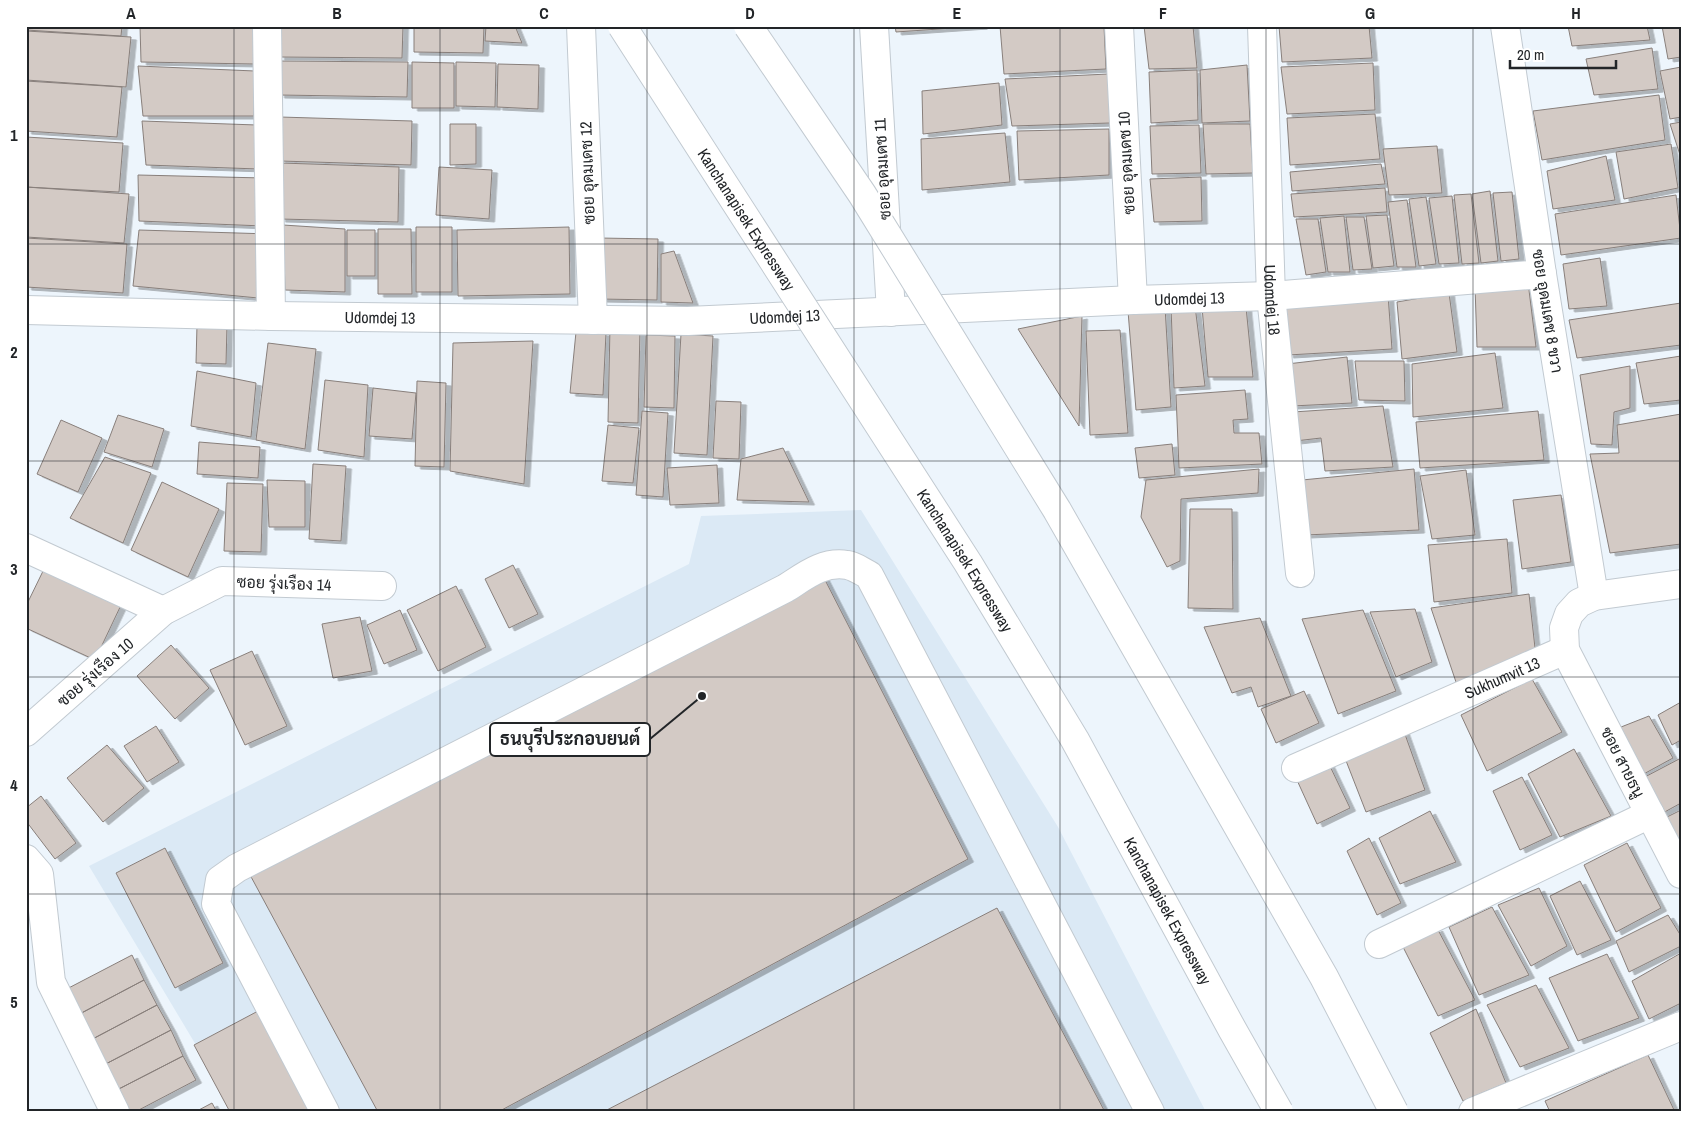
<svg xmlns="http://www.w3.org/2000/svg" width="1707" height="1138" viewBox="0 0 1707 1138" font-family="'Archivo Narrow',Sarabun,sans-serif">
	<defs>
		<filter id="shadow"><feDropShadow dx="5.5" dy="3" stdDeviation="0" flood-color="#0004"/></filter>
	</defs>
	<rect width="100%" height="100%" fill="#edf5fc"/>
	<path fill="#dbe9f5" d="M861 510 1058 827 1206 1112H236L89 866 689 564 701 516Z"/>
	<path fill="#d3cac5" stroke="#887f7b" filter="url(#shadow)" d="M26 26H122L121 36 26 30Z
		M140 26H256L254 64 141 62Z
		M279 26H403L402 58 279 57Z
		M414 26H484L483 53 414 52Z
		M486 26H515L522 43 485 41Z
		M895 26H982L896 32Z
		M1000 26H1104L1106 69 1004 74Z
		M1144 26H1193L1197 68 1149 69Z
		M1279 26H1369L1372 58 1282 62Z
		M1568 26H1647L1650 40 1572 46Z
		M1662 26H1681V57L1668 59Z
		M26 31 131 37 126 87 26 80Z
		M1652 48 1658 89 1594 95 1586 59Z
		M279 61 408 62 407 97 279 95Z
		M412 62 454 63V108H412Z
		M456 62 496 63 495 107 456 106Z
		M1373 63 1375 110 1287 114 1281 67Z
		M498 64 539 65 538 109 497 107Z
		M1247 65 1250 121 1202 123 1200 70Z
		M138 66 255 71 254 116H143Z
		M1681 67V117L1670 119 1660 71Z
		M1197 70 1198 120 1151 123 1149 72Z
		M1108 74 1110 123 1012 126 1005 79Z
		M26 81 122 87 117 137 26 131Z
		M999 83 1002 125 923 134 922 91Z
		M1659 95 1665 140 1542 160 1533 111Z
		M1375 114 1380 159 1290 165 1287 118Z
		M280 117 412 121 411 165 280 161Z
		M142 121 257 125 258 169 146 165Z
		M1681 122V158L1670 124Z
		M450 124H476V164L450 165Z
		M1203 124H1250L1253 173 1206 174Z
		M1199 125 1201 173 1152 174 1150 126Z
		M1109 129V175L1019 180 1017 131Z
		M1005 133 1010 182 922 190 921 139Z
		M26 137 123 143 119 192 26 187Z
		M1671 144 1678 188 1624 199 1616 152Z
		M1437 146 1442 193 1389 195 1383 149Z
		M1606 156 1615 200 1553 209 1547 171Z
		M281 163 399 167 398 222 280 219Z
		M1381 164 1385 184 1292 191 1290 172Z
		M439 167 492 170 489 219 436 215Z
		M138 175 263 178V226L139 221Z
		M1201 177 1202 221 1154 222 1150 179Z
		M26 187 129 194 124 243 26 237Z
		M1385 188 1387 212 1294 217 1291 194Z
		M1490 191 1498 261 1481 263 1472 194Z
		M1512 192 1519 259 1501 261 1493 193Z
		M1471 194 1479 263 1462 264 1454 195Z
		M1676 195 1681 238 1561 255 1555 214Z
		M1452 196 1459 263 1439 264 1429 198Z
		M1426 197 1436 264 1419 266 1409 199Z
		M1407 200 1416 267H1397L1388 202Z
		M1387 215 1394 266 1373 268 1366 216Z
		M1344 216 1350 272H1328L1320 218Z
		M1346 217H1364L1372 269 1353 270Z
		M1296 219H1318L1326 272 1306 275Z
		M283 225 345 229V292L285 290Z
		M416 227H452V292H416Z
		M569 227 570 294 458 296 457 230Z
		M378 229H411L412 294H378Z
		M139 230 270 234 258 298 133 286Z
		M347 230H375V276H347Z
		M26 238 127 244 123 293 26 287Z
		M599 238 658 239 657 300 599 299Z
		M674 251 693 303 661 302V254Z
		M1600 258 1607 306 1569 309 1563 264Z
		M1528 282 1536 347H1477L1475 286Z
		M1449 293 1457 352 1402 359 1397 302Z
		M1388 295 1392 349 1288 355 1283 307Z
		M1681 303V345L1577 358 1569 320Z
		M1195 306 1205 386 1174 388 1171 307Z
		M1165 307 1171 407 1136 410 1128 311Z
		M1202 307H1246L1253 377H1208Z
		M1082 316 1079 426 1018 329Z
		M197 325H227L226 364 196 363Z
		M610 326 640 328 638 423 608 422Z
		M1120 330 1128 433 1090 435 1086 331Z
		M576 332 606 333 603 395 570 393Z
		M681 334 713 336 707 455 674 453Z
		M646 335 675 336 674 408 644 407Z
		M533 341 524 484 450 471 453 343Z
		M268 343 316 349 305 449 256 440Z
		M1495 353 1503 408 1413 417 1412 364Z
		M1681 356V400L1644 404 1636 363Z
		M1347 357 1352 403 1292 406 1287 364Z
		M1355 361H1404L1405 401 1359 400Z
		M1630 366V408L1614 412 1612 445 1591 444 1580 375Z
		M197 371 256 383 251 437 191 426Z
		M325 380 368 385 364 457 318 450Z
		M417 381 446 383 444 467 415 466Z
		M373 388 416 393 412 439 369 436Z
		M1245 390 1248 419 1233 420 1234 433H1259L1262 464 1179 468 1176 395Z
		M716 401 741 402 739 459 713 458Z
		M1383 406 1393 467 1325 471 1321 438 1295 441 1293 412Z
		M642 411 668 413 663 497 636 495Z
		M1538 411 1544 460 1420 468 1416 422Z
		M1681 414V544L1610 553 1590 454 1619 453 1617 425Z
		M118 415 164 429 152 467 104 452Z
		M61 420 102 438 78 492 37 474Z
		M608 425 639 428 633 483 602 481Z
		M199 442 260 447 258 478 197 474Z
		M1172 444 1175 475 1139 478 1135 448Z
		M783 448 809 502 737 500 741 459Z
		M105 457 151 473 123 543 70 518Z
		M313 464 346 466 341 541 309 539Z
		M717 465 719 503 670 505 667 468Z
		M1259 469 1258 493 1181 499 1180 561 1167 567 1141 517 1146 480Z
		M1414 469 1419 530 1305 535 1302 480Z
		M1466 470 1475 535 1432 539 1420 476Z
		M267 480 305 481V527H269Z
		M162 482 219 509 188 577 131 550Z
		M227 483 263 484 261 552 224 551Z
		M1561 495 1571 562 1522 569 1513 500Z
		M1190 509H1232L1233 609 1188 608Z
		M1507 539 1512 593 1434 602 1428 545Z
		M513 565 538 614 509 628 485 579Z
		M45 567 122 603 95 660 26 628V606Z
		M823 576 968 859 498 1112H378L249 873Z
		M456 586 486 647 438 671 407 610Z
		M1529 594 1536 657 1458 688 1431 608Z
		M1415 609 1432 662 1396 677 1370 612Z
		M400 610 417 650 384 664 367 625Z
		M1363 610 1396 691 1338 714 1302 619Z
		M360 617 372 671 333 678 322 624Z
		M1260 618 1291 696 1258 707 1251 687 1232 693 1204 627Z
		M171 645 209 688 175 719 137 676Z
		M252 651 287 726 245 745 210 670Z
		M1532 679 1562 732 1487 771 1461 715Z
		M1304 691 1319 723 1276 743 1261 709Z
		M1681 702V744L1679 741 1672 745 1658 715Z
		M1649 716 1673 758 1640 776 1616 729Z
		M156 726 179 762 147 782 124 746Z
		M1402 726 1425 790 1366 812 1343 753Z
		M107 745 144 788 103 822 67 778Z
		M1574 749 1611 816 1560 837 1528 774Z
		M1681 758V803L1661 814 1641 779Z
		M1328 762 1350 808 1317 824 1296 778Z
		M1522 777 1552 835 1520 850 1493 791Z
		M41 796 76 843 55 859 26 821V808Z
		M1681 810V845L1667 817Z
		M1430 811 1456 862 1400 884 1379 838Z
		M1369 838 1401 903 1377 915 1347 851Z
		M1627 843 1661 908 1616 932 1584 865Z
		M165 848 223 963 175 988 116 873Z
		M1580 881 1611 940 1577 955 1550 896Z
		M1539 888 1567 946 1531 966 1498 905Z
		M1492 907 1529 975 1479 995 1449 927Z
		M997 908 1105 1112H603Z
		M1668 915 1681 936V946L1629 972 1616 941Z
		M1437 928 1475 1000 1438 1016 1403 947Z
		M1681 953V1003L1649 1019 1632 981Z
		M1607 954 1639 1018 1578 1041 1549 978Z
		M132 955 144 980 72 1018 59 993Z
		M144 980 157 1005 85 1043 72 1018Z
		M1536 985 1569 1048 1520 1067 1487 1005Z
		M157 1005 171 1030 98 1068 85 1043Z
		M1476 1009 1506 1083 1463 1101 1430 1033Z
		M260 1010 315 1112H230L194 1045Z
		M171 1030 183 1056 111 1093 98 1068Z
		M1648 1055 1675 1112H1550L1545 1101Z
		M183 1056 196 1080 135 1112H121L111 1093Z
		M212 1103 217 1112H195Z"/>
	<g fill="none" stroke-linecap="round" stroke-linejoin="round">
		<defs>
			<g id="minor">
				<path d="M267 26 271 316"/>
				<path d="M581 26 593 320"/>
				<path d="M874 26 891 312"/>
				<path d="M1119 26 1133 300"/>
				<path id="s1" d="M1262 26 1271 296 1300 573"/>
				<path d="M1505 26 1542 274 1594 596"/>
				<path id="s2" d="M26 310 271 316 688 321 1133 300 1271 296 1542 274"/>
				<path d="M26 548 163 611"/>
				<path d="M1681 584 1594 596 1579 603 1569 614 1564 628 1565 650 1681 874"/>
				<path d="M26 732 163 611 222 581 382 586"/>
				<path id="s3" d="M1296 768 1565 650"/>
				<path d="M26 859 39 874 51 982 115 1112"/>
				<path d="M1379 944 1650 814"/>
				<path d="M325 1112 216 904 220 880 237 868 786 588C805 576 823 561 847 565 855 566 862 572 869 575L1150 1112"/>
				<path d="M1473 1112 1681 1026"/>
			</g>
		</defs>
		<use href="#minor" stroke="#c2cad1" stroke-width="30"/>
		<use href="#minor" stroke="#fff" stroke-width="28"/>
		<defs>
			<g id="highway-bridge">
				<path id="s4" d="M622 26 968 563 1075 740 1232 1029 1279 1112"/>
				<path d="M748 26 862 194 1057 510 1324 977 1394 1112"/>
			</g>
		</defs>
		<use href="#highway-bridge" stroke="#c2cad1" stroke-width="30" stroke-linecap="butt"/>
		<use href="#highway-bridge" stroke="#fff" stroke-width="28"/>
	</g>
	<path fill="none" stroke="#222528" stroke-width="1" stroke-opacity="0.55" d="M234 26V1112M440 26V1112M647 26V1112M854 26V1112M1060 26V1112M1266 26V1112M1473 26V1112M26 244H1681M26 461H1681M26 677H1681M26 894H1681"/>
	<g text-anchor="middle" stroke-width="4.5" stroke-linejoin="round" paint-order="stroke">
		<g font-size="16" fill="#222528" stroke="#fff">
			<text transform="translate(1126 163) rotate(-93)" y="6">ซอย อุดมเดช 10</text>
			<text transform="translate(882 169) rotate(-93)" y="6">ซอย อุดมเดช 11</text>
			<text transform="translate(587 173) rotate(-92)" y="6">ซอย อุดมเดช 12</text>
			<text dy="6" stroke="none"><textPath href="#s4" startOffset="230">Kanchanapisek Expressway</textPath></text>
			<text dy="6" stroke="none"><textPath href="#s2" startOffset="1164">Udomdej 13</textPath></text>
			<text dy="6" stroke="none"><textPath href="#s1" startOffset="274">Udomdej 18</textPath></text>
			<text transform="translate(1548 311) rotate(81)" y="6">ซอย อุดมเดช 8 ขวา</text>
			<text dy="6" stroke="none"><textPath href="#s2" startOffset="759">Udomdej 13</textPath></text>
			<text dy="6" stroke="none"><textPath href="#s2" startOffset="354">Udomdej 13</textPath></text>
			<text dy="6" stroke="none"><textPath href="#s4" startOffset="635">Kanchanapisek Expressway</textPath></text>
			<text transform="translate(284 583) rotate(2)" y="6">ซอย รุ่งเรือง 14</text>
			<text transform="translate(95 672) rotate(-41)" y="6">ซอย รุ่งเรือง 10</text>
			<text dy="6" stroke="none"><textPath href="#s3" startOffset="225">Sukhumvit 13</textPath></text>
			<text transform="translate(1623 762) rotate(63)" y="6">ซอย สายธนู</text>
			<text dy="6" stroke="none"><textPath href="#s4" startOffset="1040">Kanchanapisek Expressway</textPath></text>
		</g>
	</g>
	<path fill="none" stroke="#222528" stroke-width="2" d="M702 696L650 739"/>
	<circle fill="#222528" stroke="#fff" stroke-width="2" cx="702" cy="696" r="5"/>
	<rect fill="#fff" stroke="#222528" stroke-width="2" x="490" y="723" width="160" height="33" rx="5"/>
	<g font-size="18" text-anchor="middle" font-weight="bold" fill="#222528">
		<text x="570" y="745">ธนบุรีประกอบยนต์</text>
	</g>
	<rect width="1707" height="1138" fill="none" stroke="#ffffff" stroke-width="55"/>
	<path d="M1510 60v8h106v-8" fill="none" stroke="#222528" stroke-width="2.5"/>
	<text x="1517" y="60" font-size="15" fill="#222528" stroke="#ffffff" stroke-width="4" paint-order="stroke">20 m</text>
	<rect x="28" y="28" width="1652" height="1082" fill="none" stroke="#222528" stroke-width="2"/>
	<g font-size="16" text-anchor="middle" font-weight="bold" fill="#222528">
		<text x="131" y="19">A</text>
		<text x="337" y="19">B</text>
		<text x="544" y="19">C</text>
		<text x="750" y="19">D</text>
		<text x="957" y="19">E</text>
		<text x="1163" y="19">F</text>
		<text x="1370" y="19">G</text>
		<text x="1576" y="19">H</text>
		<text x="14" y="141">1</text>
		<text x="14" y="358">2</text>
		<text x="14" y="575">3</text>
		<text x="14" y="791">4</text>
		<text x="14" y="1008">5</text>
	</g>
</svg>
